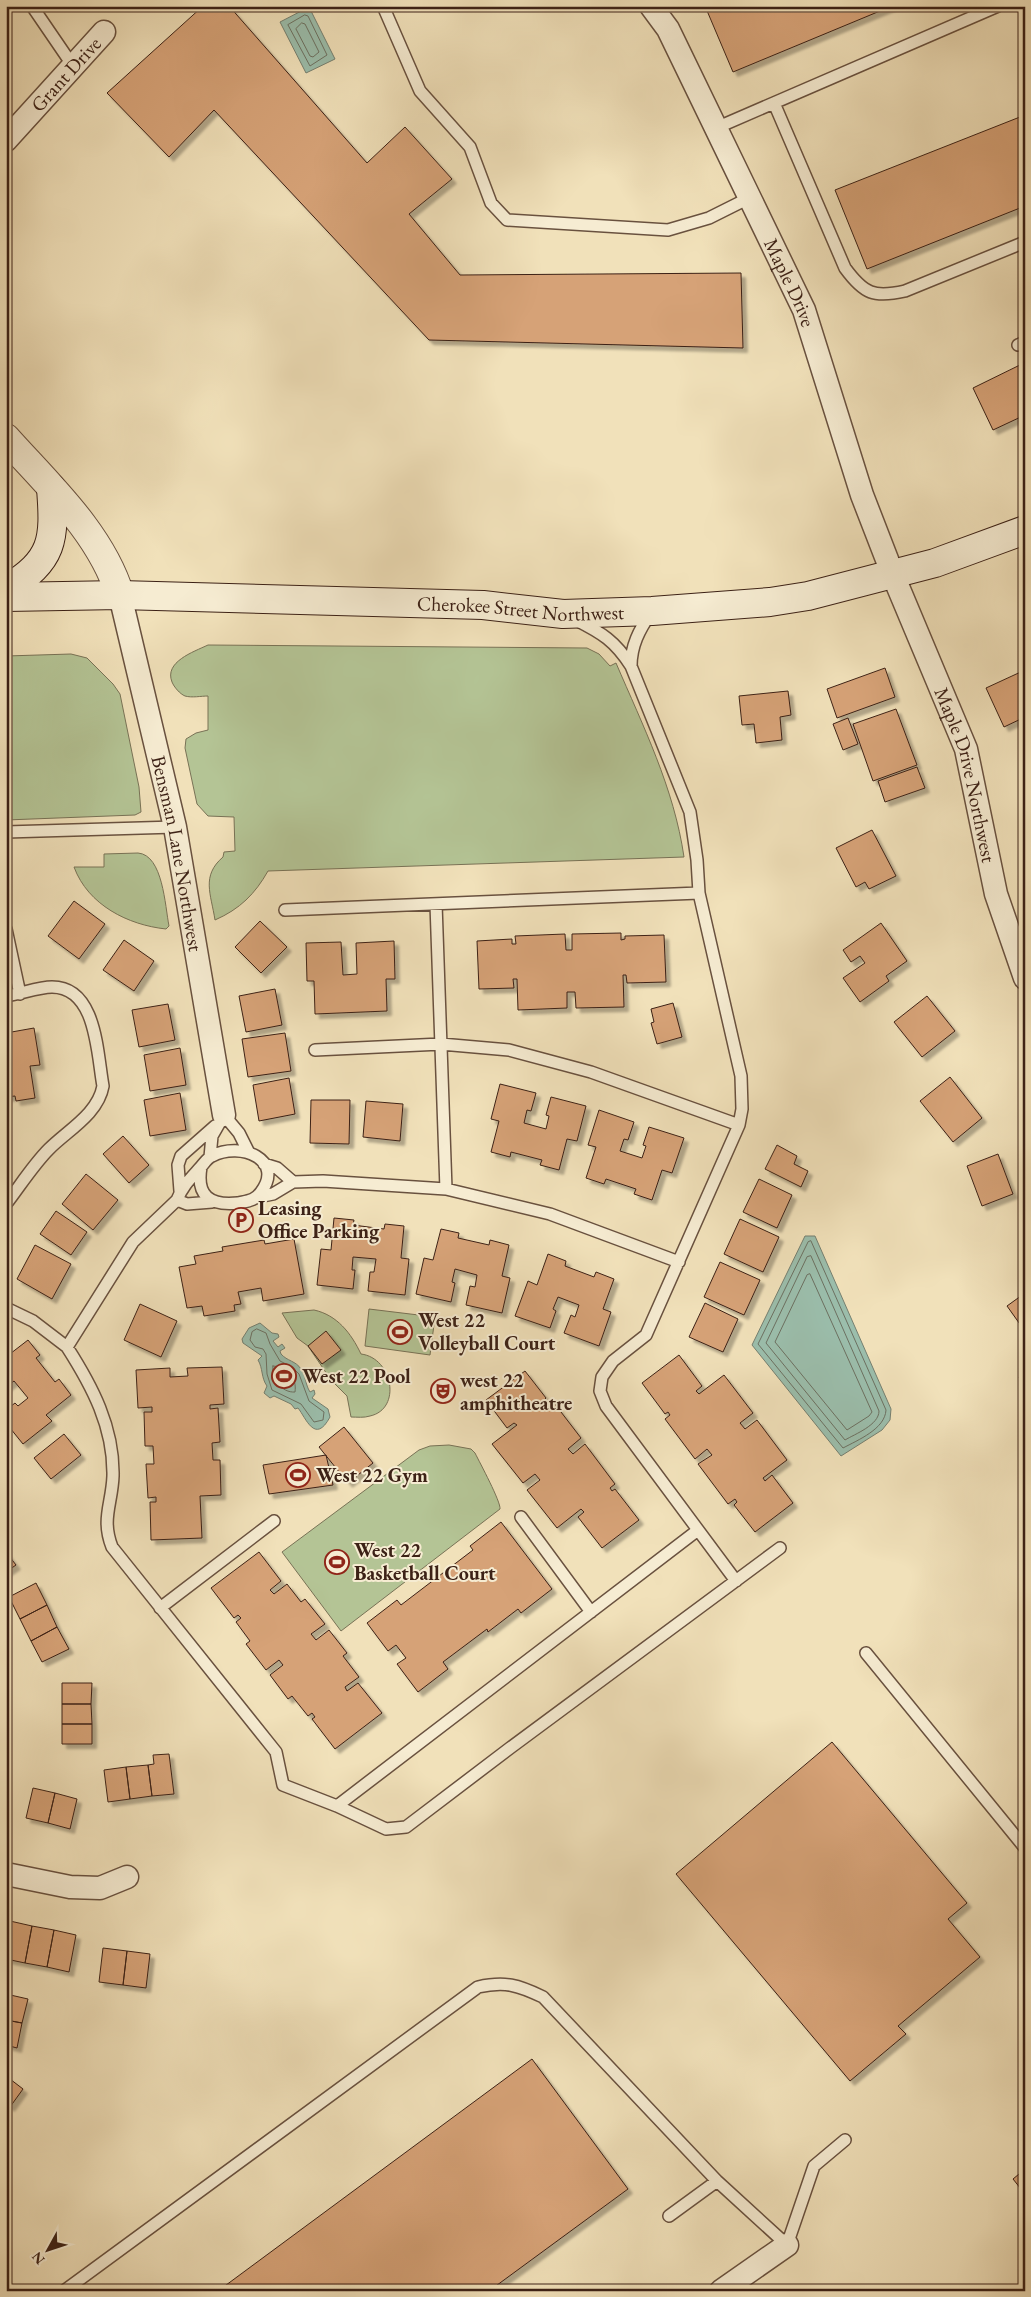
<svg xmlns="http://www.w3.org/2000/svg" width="1031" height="2297" viewBox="0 0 1031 2297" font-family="'EB Garamond',serif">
	<defs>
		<filter id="shadow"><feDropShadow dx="4.5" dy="4.5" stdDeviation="1" flood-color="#0004"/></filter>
	</defs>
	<rect width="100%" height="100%" fill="#f1e1ba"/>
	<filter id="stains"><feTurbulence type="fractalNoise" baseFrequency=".004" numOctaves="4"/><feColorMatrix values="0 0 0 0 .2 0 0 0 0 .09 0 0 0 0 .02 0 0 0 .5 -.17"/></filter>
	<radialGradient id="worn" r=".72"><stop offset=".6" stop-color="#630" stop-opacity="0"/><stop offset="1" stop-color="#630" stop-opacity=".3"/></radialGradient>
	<path fill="#b4c495" stroke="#787256" d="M208 645 587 648 599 654 610 666 616 663C643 726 674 788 684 857L268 871C255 894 240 909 215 920 211 894 201 876 223 857L224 852 235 851 234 817 208 816 197 804 185 748 186 739 196 733 208 730V696C201 696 192 698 185 696 180 694 174 687 172 682 164 662 193 652 208 645Z
		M71 654 87 658 113 684 120 694 139 787 141 812 135 815 6 820V656Z
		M138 853C163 855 165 906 169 926L166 929C128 925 88 905 74 867H104V854Z
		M369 1309 435 1317 430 1355 365 1346Z
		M314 1310C337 1315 351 1333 361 1354 393 1358 402 1409 370 1416 364 1418 357 1417 351 1417L347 1396 331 1380 308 1346 297 1338 282 1313Z
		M449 1445 471 1449 475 1453C480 1463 501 1502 500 1509L341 1631 282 1552 419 1450 430 1446Z"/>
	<path fill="#9bbeac" stroke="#757f70" d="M309 7 335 59 306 73 280 22Z
		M805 1236H815L891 1409 890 1420 882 1430 841 1456 752 1345Z
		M260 1323 272 1333 278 1334 279 1337 273 1341 278 1347 282 1344 285 1348 280 1351 281 1354C287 1361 296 1361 301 1369 306 1376 305 1384 310 1392L314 1390 315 1394 312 1398 328 1409 330 1417C315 1445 306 1418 298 1408L295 1409 291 1404 274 1396 270 1398 264 1393 267 1386C261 1378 263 1368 258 1360L262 1356 243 1343 242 1339 249 1328Z"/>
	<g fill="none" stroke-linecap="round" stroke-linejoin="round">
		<path stroke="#6c7061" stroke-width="1" d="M305 15 308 16 327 55 310 66 288 25Z
			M302 23 305 24 319 52 313 57 310 56 296 29Z
			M811 1241 886 1410C885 1429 858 1440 843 1448L758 1344 808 1242Z
			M811 1256 879 1411C879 1425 855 1434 845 1440L766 1343 807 1257Z
			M810 1274 872 1412 869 1416 847 1430 775 1342 807 1275Z
			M257 1329 266 1333 270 1344 280 1361 292 1367 299 1374 309 1401 324 1412 323 1420 314 1422 301 1404 272 1390 267 1374 266 1354 263 1349 255 1347 250 1340 252 1332Z
			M273 1366C288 1367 297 1378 295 1392 282 1393 271 1379 273 1366Z"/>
	</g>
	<path fill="#d6a277" stroke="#3c2116" filter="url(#shadow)" d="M203 6H229L367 163 405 127 452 179 409 214 460 275 741 273 743 348 429 340 214 110 169 157 107 93Z
		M705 6H892L733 72Z
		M1025 115V206L867 269 835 190Z
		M1024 363 1025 415 993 430 973 388Z
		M885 668 895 697 837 718 827 689Z
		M1025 670V717L1004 727 986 688Z
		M788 691 791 715 780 717 782 740 756 743 754 724 742 725 739 696Z
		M896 709 917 765 873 781 853 724Z
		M848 718 858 744 843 750 833 724Z
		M917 767 925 788 885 802 878 781Z
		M872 830 896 876 869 889 865 882 856 887 836 848Z
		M74 901 105 924 79 959 48 936Z
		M260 921 287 947 261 973 235 947Z
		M881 923 907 961 886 976 889 981 860 1002 843 978 865 963 860 956 851 962 843 950Z
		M621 933V940L625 939V936L664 935 666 982 627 983 626 975H623L624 1007 576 1008 575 992H567V1008L518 1010 517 979H513L514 988 479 989 477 941 512 939V944H516L515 936 565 934 566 950H572V934Z
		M124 940 154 961 134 991 103 970Z
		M394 941 395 979H386L387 1011 315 1014 314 981H307L306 943 341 942 343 975 357 974 356 943Z
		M275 989 282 1025 246 1032 239 996Z
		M927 996 955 1031 922 1057 894 1022Z
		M673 1003 682 1037 657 1044 651 1023 654 1022 651 1009Z
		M168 1004 175 1040 139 1047 132 1010Z
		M34 1028 40 1065 30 1066 35 1098 16 1101 15 1096 6 1097V1033Z
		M285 1033 291 1071 248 1077 242 1039Z
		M180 1048 186 1085 150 1091 144 1055Z
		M950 1077 982 1118 953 1142 920 1101Z
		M289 1078 295 1114 259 1121 253 1085Z
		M500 1084 536 1093 531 1111 527 1110 524 1123 546 1129 549 1116 546 1115 551 1097 586 1106 577 1141 567 1139 559 1170 540 1165 542 1160 511 1152 510 1157 491 1152 499 1121 491 1119Z
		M180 1093 186 1130 150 1136 144 1100Z
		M311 1100H350L349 1144 310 1143Z
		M366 1101 403 1104 400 1141 363 1137Z
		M599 1110 634 1122 628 1140 624 1139 620 1151 642 1158 646 1146 643 1145 649 1127 684 1138 672 1173 662 1170 652 1200 634 1194 636 1189 606 1179 604 1184 586 1178 596 1147 588 1145Z
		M123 1136 149 1165 129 1183 103 1154Z
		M777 1145 797 1156 794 1164 808 1171 801 1187 765 1169Z
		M998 1154 1013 1194 982 1206 967 1166Z
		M86 1174 118 1200 93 1230 62 1204Z
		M759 1179 792 1195 777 1228 743 1212Z
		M56 1211 87 1232 71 1255 40 1234Z
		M334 1218 354 1220 353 1225 384 1229 385 1224 404 1226 401 1258 409 1259 405 1295 368 1291 370 1272H374L376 1259 353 1257 352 1270H355L353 1289 317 1285 321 1249 331 1250Z
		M740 1219 779 1237 763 1272 724 1254Z
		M441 1229 459 1233 458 1238 489 1245 490 1240 509 1245 502 1276 510 1278 502 1313 466 1305 470 1286 475 1287 477 1275 455 1269 452 1282 455 1283 451 1302 416 1294 424 1258 433 1260Z
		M294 1239 304 1294 263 1301 261 1288 238 1292 241 1304 234 1305 235 1311 204 1316 202 1306 187 1308 179 1267 196 1264 194 1256 223 1251 222 1247 264 1240 265 1244Z
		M35 1245 71 1264 52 1299 17 1279Z
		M548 1254 566 1261 565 1266 594 1277 596 1272 614 1279 603 1309 611 1312 599 1346 564 1333 571 1315 575 1317 579 1305 558 1297 553 1309 556 1311 550 1328 515 1316 528 1281 537 1285Z
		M720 1262 760 1280 744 1315 704 1297Z
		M1025 1293V1325L1022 1327 1007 1306Z
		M705 1303 738 1319 723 1352 689 1337Z
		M140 1304 177 1321 161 1357 124 1340Z
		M326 1331 341 1350 322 1364 308 1346Z
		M28 1340 40 1355 36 1358 55 1382 59 1379 71 1395 46 1415 52 1421 23 1444 6 1423V1410L15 1403 18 1406 28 1398 14 1381 6 1387V1357Z
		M679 1355 702 1386 696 1391 699 1394 724 1375 753 1413 740 1423 745 1429 757 1420 787 1460 763 1478 765 1481 772 1475 793 1503 755 1532 734 1505 737 1502 735 1499 728 1504 698 1464 712 1455 707 1449 695 1459 665 1419 670 1415 668 1412 665 1414 642 1383Z
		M222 1367 224 1404 210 1405V1409L218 1408 220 1442 212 1443 213 1460H220L221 1495 200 1496 202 1538 151 1540 150 1502H156V1497L148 1498 146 1464H154L153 1446H145L144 1412H152V1407L138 1408 136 1370 170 1368V1377L188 1376 187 1368Z
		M525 1371 546 1398 543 1401 545 1404 551 1399 581 1438 568 1449 573 1454 585 1444 615 1484 610 1488 612 1491 615 1489 639 1520 602 1548 578 1517 584 1512 581 1509 557 1528 527 1490 540 1480 535 1474 523 1483 492 1444 517 1425 514 1423 507 1428 486 1400Z
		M1025 1373V1386L1019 1377Z
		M344 1427 373 1463 348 1483 319 1447Z
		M64 1434 81 1455 51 1479 34 1458Z
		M326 1455 333 1485 269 1494 263 1465Z
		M501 1522 552 1589 521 1613 518 1609 488 1632 487 1629 443 1662 448 1669 418 1692 397 1664 406 1658 396 1645 388 1651 367 1623 397 1600 401 1605 473 1550 470 1546Z
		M6 1552 16 1565 6 1572Z
		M259 1552 281 1581 270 1590 274 1594 287 1584 301 1602 305 1599 325 1624 311 1634 316 1640 329 1630 347 1653 343 1656 359 1677 345 1687 347 1691 358 1683 382 1713 335 1749 312 1719 315 1717 312 1713 308 1716 292 1696 288 1699 270 1675 283 1665 279 1660 266 1670 246 1644 250 1641 236 1622 241 1618 238 1615 234 1618 211 1588Z
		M36 1583 47 1605 20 1619 9 1597Z
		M47 1605 57 1627 31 1641 20 1619Z
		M57 1627 69 1649 42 1662 31 1641Z
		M62 1683H92L91 1704H62Z
		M62 1704H91L92 1724H62Z
		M62 1724H92V1744H62Z
		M832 1742 967 1903 948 1919 980 1957 898 2026 906 2034 850 2081 676 1874Z
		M169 1754 174 1794 152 1796 148 1765 154 1764 153 1755Z
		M148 1765 152 1796 130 1799 126 1767Z
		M126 1767 130 1799 108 1802 104 1770Z
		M33 1788 55 1793 48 1823 26 1818Z
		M55 1793 77 1799 70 1829 48 1823Z
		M10 1921 32 1926 25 1963 6 1959V1941Z
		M32 1926 54 1930 47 1967 25 1963Z
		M54 1930 76 1935 69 1972 47 1967Z
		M103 1948 127 1951 123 1985 99 1982Z
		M127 1951 150 1954 146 1988 123 1985Z
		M6 1994 28 1999 22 2023 6 2020Z
		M6 2020 22 2023 17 2048 6 2045Z
		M532 2059 628 2189 489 2291H218Z
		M6 2076 23 2089 10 2107 6 2104Z
		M1025 2169V2194L1013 2179Z"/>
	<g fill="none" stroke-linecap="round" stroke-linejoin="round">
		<defs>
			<path id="service" d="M32 6 73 66
				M383 6 420 91 470 147 491 203 507 220 668 230 709 218 751 197
				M774 103 845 268C864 294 874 298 905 291L1025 242
				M716 128 998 6
				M1018 345 1025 342
				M576 620C602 633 615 641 631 666L690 812 697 860 699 893
				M631 666C631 646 639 630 651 613
				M6 832 175 827
				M436 904 446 1189
				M285 910 699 893 741 1076 742 1109 739 1125 646 1335 613 1361 602 1377 600 1391 606 1406 736 1581
				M6 929 20 994
				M6 996C21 994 38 987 52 987 97 987 97 1054 103 1086 98 1114 68 1130 49 1149 33 1165 20 1186 6 1204
				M315 1050 441 1044 509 1050 591 1072 739 1125
				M210 1157 212 1136 224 1115 239 1133 248 1151
				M264 1164 277 1168 293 1182
				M201 1167C196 1196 210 1206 238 1203 247 1201 255 1201 261 1192 285 1160 241 1141 212 1156 207 1158 203 1165 199 1169 190 1179 182 1187 177 1200L133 1242 67 1347C92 1386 114 1427 113 1476 112 1504 101 1519 112 1547L276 1752 283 1785 337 1806 386 1829 406 1827 510 1748 780 1548
				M180 1191 178 1165 181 1156 215 1126
				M258 1197 273 1194 293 1182 323 1181 446 1189 550 1214 679 1262
				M177 1200 187 1204 212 1202
				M6 1308 33 1321 67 1347
				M521 1517 591 1612
				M160 1608 274 1521
				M866 1653 1025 1848
				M337 1806 698 1530
				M669 2216 717 2181
				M64 2291 478 1987C505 1981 518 1985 543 1997L717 2181 787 2245 814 2166 845 2140"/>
			<g id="minor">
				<path id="s1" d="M651 6 668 29 804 310 862 495 893 575 966 749 996 894 1025 978"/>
				<path id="s2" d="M6 140 104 32"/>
				<path id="s3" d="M120 595 175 827 224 1115"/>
				<path d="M6 1874 70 1887 100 1888 127 1877"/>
				<path d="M721 2291 787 2245"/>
			</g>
			<path id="tertiary" d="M6 438C48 485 101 533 120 595"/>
			<g id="secondary">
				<path d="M6 589C54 560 55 540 51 488"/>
				<path id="s4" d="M6 597 120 595 483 605 563 614 652 611 770 602 808 596 935 563 1025 530"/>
			</g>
		</defs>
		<use href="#service" stroke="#69513f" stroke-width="14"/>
		<use href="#minor" stroke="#69513f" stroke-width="25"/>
		<use href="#tertiary" stroke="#69513f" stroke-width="30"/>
		<use href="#secondary" stroke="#3c2116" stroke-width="30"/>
		<use href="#service" stroke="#f6ecd2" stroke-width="11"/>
		<use href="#minor" stroke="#f6ecd2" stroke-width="22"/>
		<use href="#tertiary" stroke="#f6ecd2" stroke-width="28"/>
		<use href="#secondary" stroke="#f6ecd2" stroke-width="28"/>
	</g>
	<defs>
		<symbol id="parking-ring" viewBox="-11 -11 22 22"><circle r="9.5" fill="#f6ecd2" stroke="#8f2418" stroke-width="1.5"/><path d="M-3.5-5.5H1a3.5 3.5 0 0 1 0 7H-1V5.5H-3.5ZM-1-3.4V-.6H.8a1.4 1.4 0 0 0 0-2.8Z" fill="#8f2418"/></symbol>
		<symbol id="stadium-ring" viewBox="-11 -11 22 22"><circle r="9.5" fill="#f6ecd2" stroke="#8f2418" stroke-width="1.5"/><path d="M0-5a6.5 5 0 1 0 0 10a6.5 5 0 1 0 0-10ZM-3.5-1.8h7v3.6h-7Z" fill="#8f2418"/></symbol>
		<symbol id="theatre-ring" viewBox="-11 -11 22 22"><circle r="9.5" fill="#f6ecd2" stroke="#8f2418" stroke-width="1.5"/><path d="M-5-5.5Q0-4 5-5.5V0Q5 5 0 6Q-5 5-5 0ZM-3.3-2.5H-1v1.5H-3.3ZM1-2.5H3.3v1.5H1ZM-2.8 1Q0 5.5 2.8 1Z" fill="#8f2418"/></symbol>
	</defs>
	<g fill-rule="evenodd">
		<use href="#parking-ring" x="227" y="1206" width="28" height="28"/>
		<use href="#stadium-ring" x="386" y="1318" width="28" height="28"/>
		<use href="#stadium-ring" x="270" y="1362" width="28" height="28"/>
		<use href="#theatre-ring" x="429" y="1377" width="28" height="28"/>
		<use href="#stadium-ring" x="284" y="1461" width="28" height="28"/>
		<use href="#stadium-ring" x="323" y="1548" width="28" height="28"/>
	</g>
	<g text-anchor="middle" stroke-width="4" stroke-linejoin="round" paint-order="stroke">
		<g font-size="20" fill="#3c2116" stroke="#f6ecd2">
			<text dy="7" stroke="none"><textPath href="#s2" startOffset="89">Grant Drive</textPath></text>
			<text dy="7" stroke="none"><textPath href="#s1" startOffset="310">Maple Drive</textPath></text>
			<text dy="7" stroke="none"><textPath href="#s4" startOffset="515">Cherokee Street Northwest</textPath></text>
			<text dy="7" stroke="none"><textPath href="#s1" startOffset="834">Maple Drive Northwest</textPath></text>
			<text dy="7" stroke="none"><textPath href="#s3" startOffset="265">Bensman Lane Northwest</textPath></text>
		</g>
		<g font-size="20" font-weight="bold" fill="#3c2116" stroke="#f6ecd2" text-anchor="start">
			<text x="258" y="1215">Leasing<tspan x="258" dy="23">Office Parking</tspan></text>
			<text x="418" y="1327">West 22<tspan x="418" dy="23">Volleyball Court</tspan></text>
			<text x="302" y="1383">West 22 Pool</text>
			<text x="460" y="1387">west 22<tspan x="460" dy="23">amphitheatre</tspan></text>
			<text x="316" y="1482">West 22 Gym</text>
			<text x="354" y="1557">West 22<tspan x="354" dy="23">Basketball Court</tspan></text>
		</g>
	</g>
	<rect width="1031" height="2297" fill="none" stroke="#f1e1ba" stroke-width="25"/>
	<rect x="8" y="8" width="1016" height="2282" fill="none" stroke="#3c2116" stroke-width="2.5"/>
	<rect x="12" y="12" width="1006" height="2272" fill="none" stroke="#3c2116"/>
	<g transform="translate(48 2250) rotate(230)" stroke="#f6ecd2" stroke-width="4" paint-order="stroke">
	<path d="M0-4L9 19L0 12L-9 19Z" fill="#3c2116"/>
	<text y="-8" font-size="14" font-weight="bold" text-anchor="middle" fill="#3c2116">N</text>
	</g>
	<rect width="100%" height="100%" filter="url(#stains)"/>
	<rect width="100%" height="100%" fill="url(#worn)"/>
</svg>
